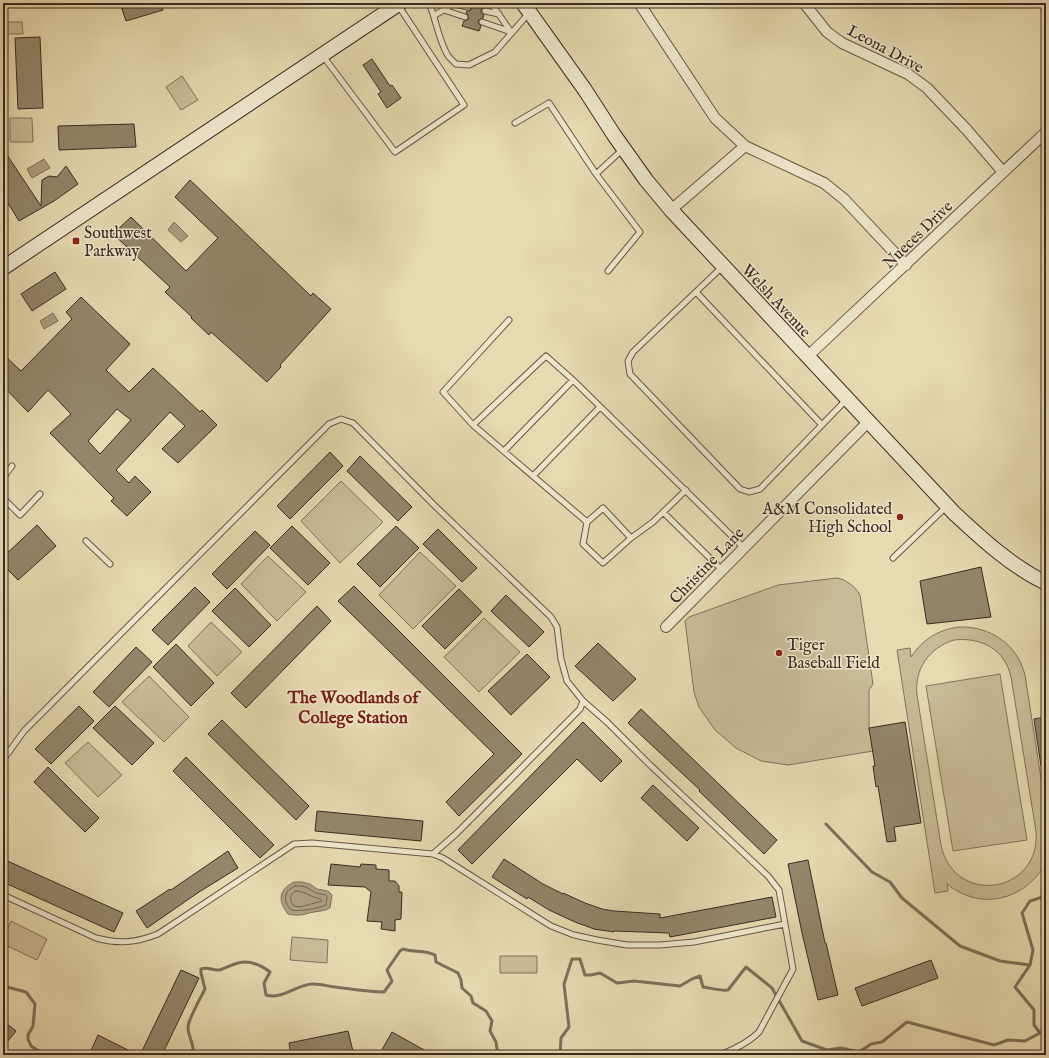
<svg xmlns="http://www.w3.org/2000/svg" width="1049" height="1058" viewBox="0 0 1049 1058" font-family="'IM FELL English',serif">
	<rect width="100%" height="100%" fill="#e7d9b0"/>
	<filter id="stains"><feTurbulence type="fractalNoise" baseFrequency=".005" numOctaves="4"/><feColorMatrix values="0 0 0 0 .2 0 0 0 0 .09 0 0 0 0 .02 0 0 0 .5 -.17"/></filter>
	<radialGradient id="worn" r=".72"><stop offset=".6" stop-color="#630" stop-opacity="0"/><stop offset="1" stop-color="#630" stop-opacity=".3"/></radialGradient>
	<path fill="#cabb98" stroke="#82725c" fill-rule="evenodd" d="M3 22H22L23 34H3Z
		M182 76 198 100 181 110 166 87Z
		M3 86H5L7 142H3Z
		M10 118H32L33 142H10Z
		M341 481 383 522 340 563 301 521Z
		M420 552 456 586 413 629 379 595Z
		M268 556 306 592 277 621 241 584Z
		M837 578C845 579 856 587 860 595L873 684 869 690V728L873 751 788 765 761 761 736 748 715 730 699 707 694 692 685 621 689 617 778 585Z
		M484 618 520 652 479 692 444 657Z
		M211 622 242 652 217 676 188 646Z
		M959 627C990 626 1017 644 1025 675 1029 703 1034 731 1038 759 1042 784 1046 807 1046 832 1046 841 1048 851 1046 860 1041 877 1021 893 1004 897 984 903 963 897 947 884L948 891 935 893 897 650 910 648 911 657C923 639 938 630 959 627ZM954 640C981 637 1005 649 1011 677L1036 831C1041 894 954 907 941 845L917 695C914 669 929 648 954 640Z
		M1000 674 1027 840 953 851 926 686Z
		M149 676 189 717 164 742 122 702Z
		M88 742 122 775 98 797 65 763Z
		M11 921 47 939 37 960 3 944V939Z
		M292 937 328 940 327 963 290 960Z
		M500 956H537V973H500Z"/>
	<path fill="#ad9d7f" stroke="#7f6f59" d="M44 159 50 168 32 178 27 169Z
		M174 222 188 236 181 242 168 230Z
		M53 313 58 321 44 329 40 321Z
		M294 882H302L310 884 317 889 328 891 332 895 330 908C324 911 320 911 314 912 303 914 300 917 288 914 278 901 278 890 294 882Z"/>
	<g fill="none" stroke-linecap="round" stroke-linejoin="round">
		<path stroke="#746350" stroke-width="1" d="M295 886H302L308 888 316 893 326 895 327 897 326 905C321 908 297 912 291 910 283 901 283 891 295 886Z
			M296 891C306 891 311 898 321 899L322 901 300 907 294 906C289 901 289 894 296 891Z"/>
		<path stroke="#7f6f59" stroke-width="3" d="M826 824 872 872 890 882 902 898 960 946 1000 961 1030 965
			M3 986 26 992 35 1004 33 1026 28 1035V1039L31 1046 45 1055
			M193 1055C195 1045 188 1037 188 1027 188 1020 201 997 205 989L201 973V969C207 966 213 971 220 970 226 968 231 965 238 963 250 960 261 965 270 972L264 983 266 995C282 1000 297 984 313 984 320 984 328 986 335 987 351 989 367 992 384 992L392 981 387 970 400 951 403 949C415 953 424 949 435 955L436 962 458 973 461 980 462 988 471 996 473 1003 486 1011 492 1021 490 1031 496 1042 498 1055
			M560 1055 561 1038 569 1027 564 984 572 959H580L585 975H591L600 973 617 983 634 981 680 986 692 979 700 976 703 987C711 988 720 991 728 990L746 967 772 988 802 1041 827 1050 841 1048 859 1052 871 1044 882 1042 907 1022 994 1045 1008 1040 1025 1041 1040 1033 1034 1025V1010L1015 987 1030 965 1033 950 1022 913 1030 901 1046 896"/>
	</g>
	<path fill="#94856b" stroke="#3b2921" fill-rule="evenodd" d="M120 3H161L163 10 126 21Z
		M469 3H487V7H483L481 10V13L484 15 483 18 480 19 478 21 479 24 481 26 479 31 462 26 464 21 467 20 469 18 468 15 466 13 467 11H470L472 8V5Z
		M40 37 43 108 18 109 15 38Z
		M372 59 390 86 392 85 401 98 387 108 378 94 381 92 363 65Z
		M134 124 136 147 59 150 58 126Z
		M3 149 41 206 42 180 49 176 57 177 66 166 78 184 54 201 19 221 3 195Z
		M190 180 311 296 313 293 331 309 280 365 281 367 267 382 211 332 209 335 191 318 192 317 165 292 170 287 113 234 131 217 186 271 218 238 175 197Z
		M55 272 66 289 32 311 21 294Z
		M81 297 130 344 106 370 129 392 153 368 200 412 202 410 217 425 178 463 162 449 185 426 170 412 116 470 129 483 135 476 151 492 127 516 111 501 114 498 50 433 71 414 48 390 28 412 3 386V354L21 371 72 319 66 312ZM117 409 131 420 100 454 88 441Z
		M330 452 343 466 290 519 277 506Z
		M360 456 412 507 398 521 347 471Z
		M37 525 56 546 18 580 3 565V557Z
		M292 526 330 563 308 585 270 548Z
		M396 526 419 548 380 587 357 564Z
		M438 529 477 568 462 582 423 544Z
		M255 531 270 545 227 589 212 574Z
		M981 567 991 617 927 624 920 581Z
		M354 586 522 754 459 816 446 802 494 754 338 601Z
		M195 587 210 602 168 645 152 630Z
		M235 588 271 625 249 647 212 611Z
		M459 589 482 612 445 649 422 626Z
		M506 595 544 632 529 647 491 611Z
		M317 606 331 621 246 708 231 693Z
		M598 643 636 679 613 701 575 666Z
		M176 644 214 683 191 706 153 667Z
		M136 647 152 662 109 707 93 692Z
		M527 654 550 677 511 715 488 691Z
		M79 706 94 721 51 764 35 749Z
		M115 706 154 743 132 765 93 728Z
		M641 709 777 840 764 854 699 791 700 790 628 723Z
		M1046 717V766H1041L1034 719Z
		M222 720 309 806 296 820 208 734Z
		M583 722 622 761 601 782 577 759 472 864 458 850Z
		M905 722 921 823 894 827 896 841 887 842 878 786 876 787 873 766H875L869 728Z
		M186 757 274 845 260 858 173 771Z
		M48 767 99 818 85 832 34 782Z
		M653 785 699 828 687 841 641 798Z
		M317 811 423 821 421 841 315 831Z
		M228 851 238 868 199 892 147 928 136 911 170 889 171 890Z
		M3 859 123 913 114 932 3 882Z
		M504 859 543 884 563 894V893L585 903 602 909 614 911 660 914V918L772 897 776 917 670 937 669 933 614 931V932L594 929 575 922 549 910 528 897 527 899 492 877Z
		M808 860 825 943H826L838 995 818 1000 802 933 788 864Z
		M331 864 360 867 361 864 376 865V869L389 870V881H395L399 886V892H402L401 919 395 920V931L381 929 382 922 367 921 371 892 365 887 328 885Z
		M931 960 938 978 862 1006 855 988Z
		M181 970 199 978 162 1055H140Z
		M3 1021 16 1031 3 1047Z
		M348 1031 354 1055H291L289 1043Z
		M392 1032 433 1055H379Z
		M98 1035 138 1055H89Z"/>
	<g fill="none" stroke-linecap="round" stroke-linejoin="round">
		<defs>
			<path id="lane" d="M429 3C436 19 438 38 447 54 449 58 453 61 456 64L469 65 495 52 529 13
				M491 3 511 32
				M454 4 468 7
				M444 10 465 17
				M485 11 499 14
				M435 15 455 3
				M482 22 511 32
				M323 56 395 152 464 105 398 5
				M515 123 549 103 596 174
				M722 267 633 352 628 361 630 374 740 489 749 492 760 489 846 400
				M608 271 640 232 596 174 623 149
				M696 292 822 425
				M473 425 443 392 509 320
				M504 451 573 380
				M533 476 600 407
				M3 478 12 466
				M686 490 653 522 631 538 603 508 587 522 473 425 546 356 573 380 744 548
				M3 498 20 515 40 494
				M663 512 722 570
				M587 522 583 544 603 563 631 538
				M86 541 110 564
				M893 558 946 507
				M3 760 24 731 47 708 329 424 341 419 353 423 434 505 551 617 557 627 561 659 567 681 583 701 607 722 649 764 768 876 779 890 793 969 759 1032C748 1043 735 1049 720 1055
				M433 854 457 833 580 709 583 701
				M3 895 96 938C119 944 135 943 158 934L294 844 312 843 433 854 443 858 551 926 574 935 597 940 627 945H660L694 942 785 924"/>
			<path id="street" d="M639 3 715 118 745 146 824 183 844 199 906 265
				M804 3 827 32 842 43 908 74 927 88 967 130 1003 172
				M671 210 745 146
				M807 357 1046 132
				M666 627 868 422"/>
			<path id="secondary" d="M523 3 585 90 614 135 646 180 671 210 954 513C982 539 1011 566 1046 583
				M3 268 400 3"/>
		</defs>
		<use href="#lane" stroke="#665545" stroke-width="7"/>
		<use href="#street" stroke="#665545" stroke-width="12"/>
		<use href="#secondary" stroke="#3b2921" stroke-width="16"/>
		<use href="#lane" stroke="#efe6cc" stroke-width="5"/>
		<use href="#street" stroke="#efe6cc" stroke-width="10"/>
		<use href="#secondary" stroke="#efe6cc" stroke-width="14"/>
	</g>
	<g fill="#8f2418" stroke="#efe6cc" stroke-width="1.5">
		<rect x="72" y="237" width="8" height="8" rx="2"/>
		<circle cx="900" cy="517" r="4"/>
		<circle cx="779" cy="653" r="4"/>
	</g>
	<g text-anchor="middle" stroke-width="3" stroke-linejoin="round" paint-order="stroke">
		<g font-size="16" fill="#3b2921" stroke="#efe6cc">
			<text transform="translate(886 48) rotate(28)" y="6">Leona Drive</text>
			<text transform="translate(917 234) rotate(-44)" y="6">Nueces Drive</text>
			<text transform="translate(777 300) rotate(47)" y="6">Welsh Avenue</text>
			<text transform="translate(706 565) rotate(-46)" y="6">Christine Lane</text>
		</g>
		<g font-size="16" fill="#3b2921" stroke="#efe6cc" text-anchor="start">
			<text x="84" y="238">Southwest<tspan x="84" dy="18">Parkway</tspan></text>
			<text x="892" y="514" text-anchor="end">A&amp;M Consolidated<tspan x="892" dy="18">High School</tspan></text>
			<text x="787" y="650">Tiger<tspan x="787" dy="18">Baseball Field</tspan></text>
		</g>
		<g font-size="17" font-weight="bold" fill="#7a1f14" stroke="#efe6cc">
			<text x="353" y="703">The Woodlands of<tspan x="353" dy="20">College Station</tspan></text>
		</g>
	</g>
	<rect width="1049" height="1058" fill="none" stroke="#e7d9b0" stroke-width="16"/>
	<rect x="4" y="4" width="1041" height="1050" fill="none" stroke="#3b2921" stroke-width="2"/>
	<rect x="8" y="8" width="1033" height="1042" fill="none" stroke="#3b2921"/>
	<rect width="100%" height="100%" filter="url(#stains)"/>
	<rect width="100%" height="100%" fill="url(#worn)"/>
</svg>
